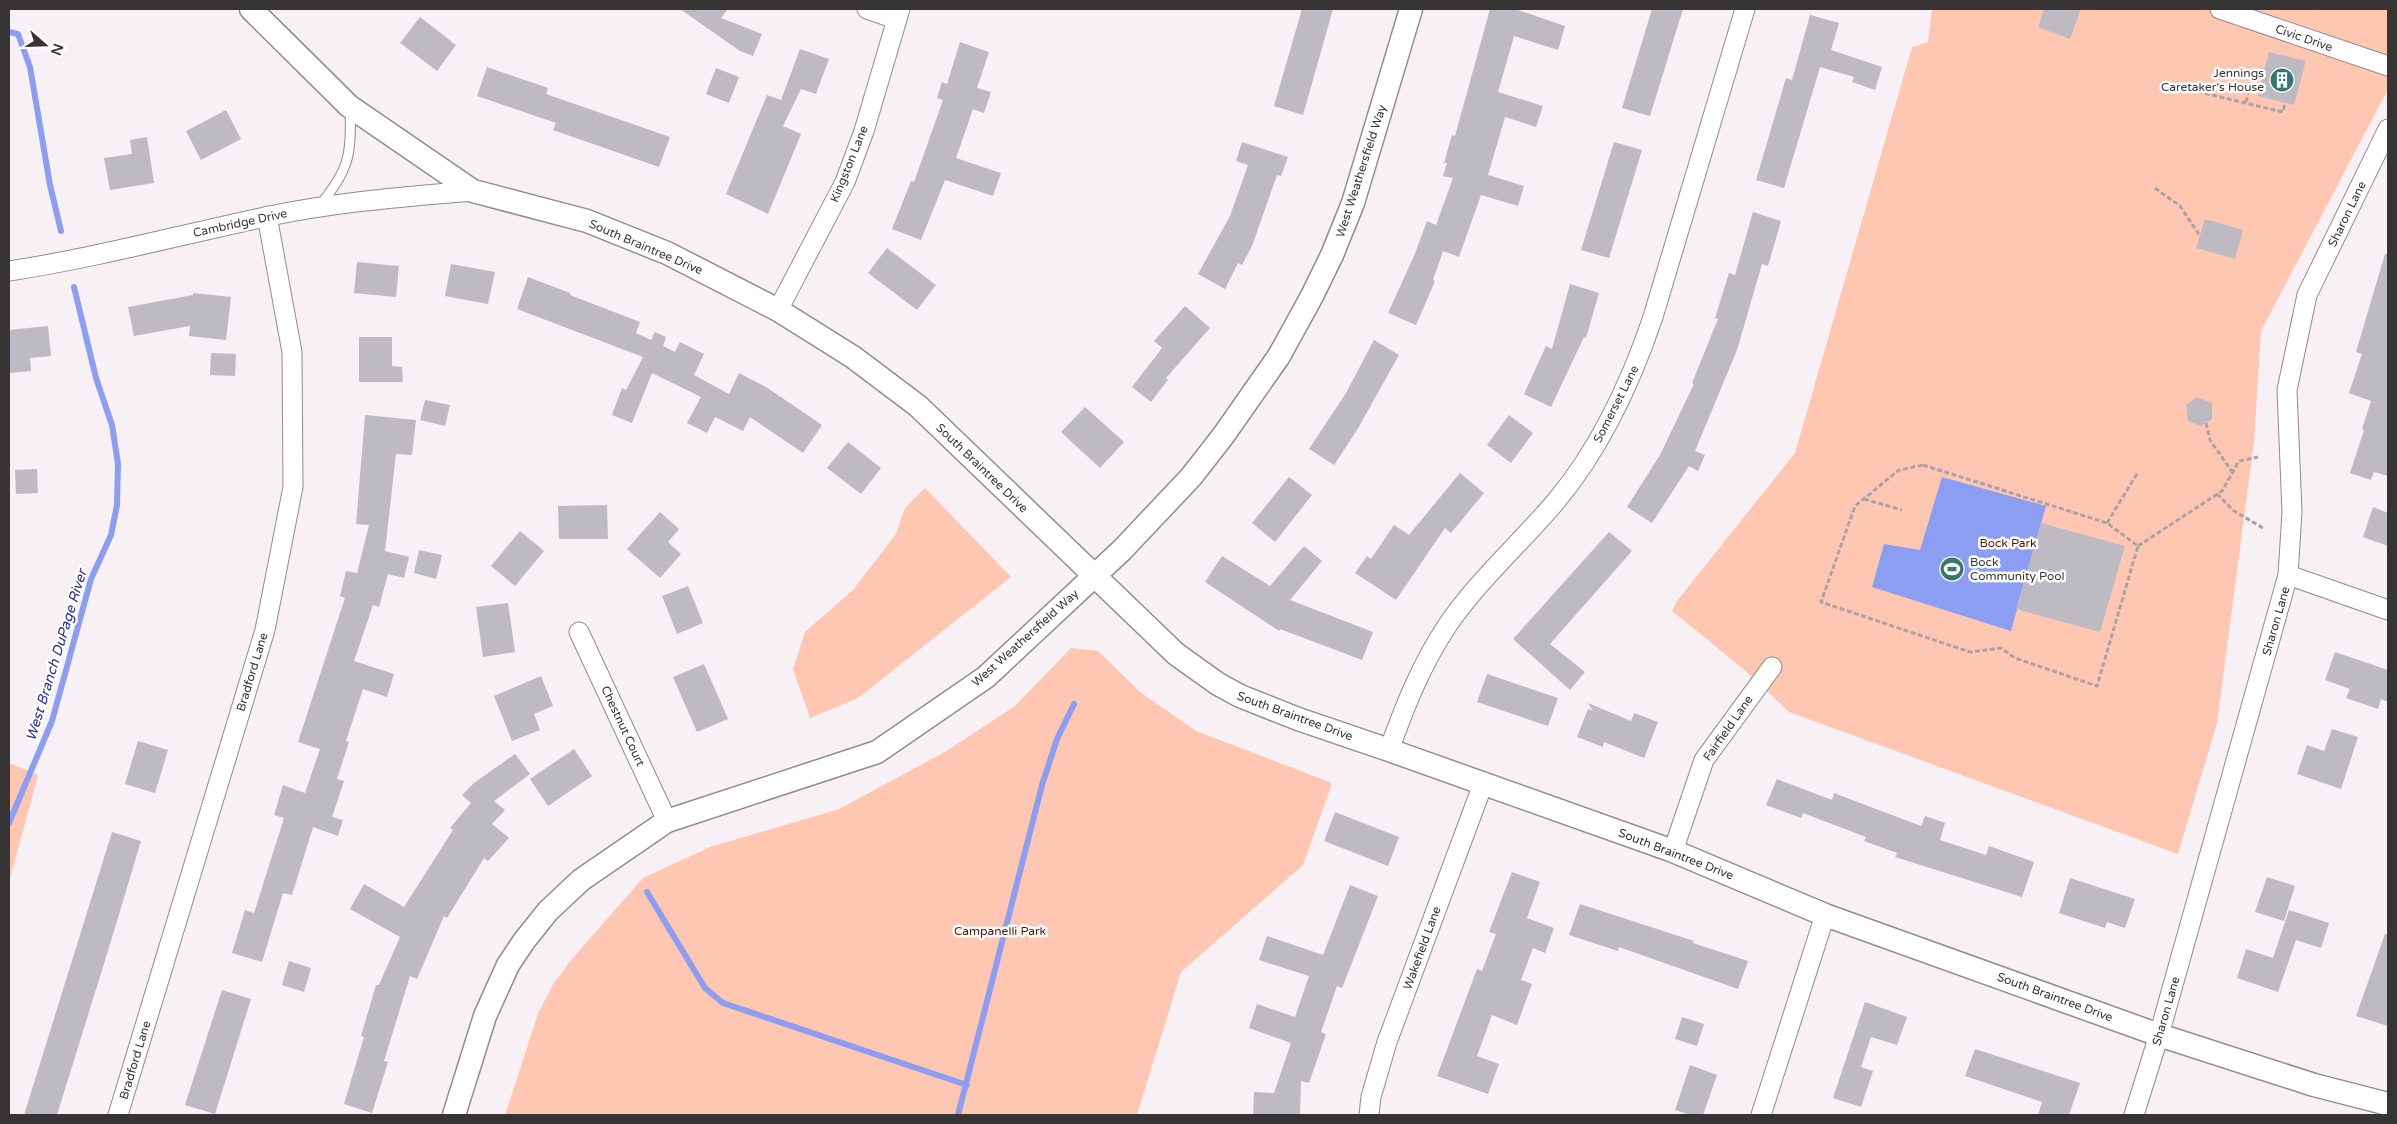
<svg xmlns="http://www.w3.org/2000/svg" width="2397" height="1124" viewBox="0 0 2397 1124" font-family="'Varela Round',sans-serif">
	<rect width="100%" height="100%" fill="#f7f0f5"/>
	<path fill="#ffc7b1" d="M1932 9H2388V89L2261 331 2254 442 2217 723 2178 854 1789 712 1741 667 1672 611 1677 601 1795 453 1912 47 1928 42Z
		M925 488 1011 577 858 698 810 718 793 669 805 632 853 590 896 534 905 508Z
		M1071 648 1098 651 1140 692 1196 731 1332 783 1303 865 1181 972 1137 1115H505L539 1011 554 983 572 959 643 878 710 847 839 809 945 752 1015 706Z
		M9 763 38 775 9 882Z"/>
	<path fill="#8b9ef2" d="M1942 477 2046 506 2011 631 1872 587 1884 544 1920 550Z"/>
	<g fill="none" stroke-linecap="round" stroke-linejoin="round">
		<path stroke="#8b9ef2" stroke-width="6" d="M9 32 18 34 30 67 50 185 61 231
			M9 823 52 721 91 579 111 535 117 505 118 464 112 425 96 378 74 287
			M647 892 705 988 723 1003 967 1085
			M958 1115 1042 785 1057 739 1074 704"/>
	</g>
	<path fill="#bdbac1" d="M680 9H728L721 18 762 34 753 56 740 51Z
		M1302 9H1333L1303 115 1274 106Z
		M1490 9H1515L1565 26 1558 50 1514 36 1498 92 1543 106 1536 127 1505 117 1488 175 1524 186 1518 206 1481 195 1459 257 1443 251 1433 280 1435 281 1416 325 1388 313 1414 256 1427 221 1436 225 1453 178 1443 176 1447 163H1444L1452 135 1455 136Z
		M1652 9H1683L1650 116 1622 108Z
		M2044 9H2081L2070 39 2038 27Z
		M1810 15 1839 23 1831 50 1882 67 1875 90 1852 82 1854 77 1820 67 1784 188 1756 180 1786 78 1792 80Z
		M420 17 456 45 437 71 400 43Z
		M960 42 989 52 977 88 991 92 984 113 973 109 956 158 1001 173 993 196 945 180 921 240 892 229 911 181 914 182 943 100 937 98 942 82 947 84Z
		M800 49 829 59 816 94 801 89 783 126 801 134 768 214 726 194 767 95 781 100Z
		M2269 52 2306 61 2294 105 2258 96Z
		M487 67 548 88 546 94 670 137 659 167 553 130 556 123 477 96Z
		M716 68 739 77 729 103 706 94Z
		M226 110 241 139 201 160 186 131Z
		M147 137 154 183 110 190 104 158 132 154 130 140Z
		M1242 142 1288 157 1281 176 1277 175 1252 246 1242 265 1238 263 1225 289 1198 274 1230 216 1248 165 1236 161Z
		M1614 142 1642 150 1609 258 1581 250Z
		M1753 212 1781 221 1768 266 1762 264 1737 350 1695 451 1705 455 1698 471 1689 466 1652 523 1627 507 1660 455 1694 384 1692 383 1718 319 1715 318 1729 273 1735 275Z
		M2205 219 2243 230 2235 259 2196 248Z
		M887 248 936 285 917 310 868 273Z
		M2385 254H2388V476L2374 472 2371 480 2350 473 2364 430 2362 429 2371 401 2349 393 2362 354 2356 352Z
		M357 262 399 266 396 297 354 293Z
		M451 264 495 272 488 304 445 296Z
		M528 277 570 293V295L640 322 636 333 651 340 655 332 666 337 663 346 675 352 680 342 704 354 694 375 729 394 739 373 766 387 822 425 803 453 750 417 743 431 715 417 707 433 687 423 701 397 652 373 632 423 612 415 622 388 626 390 643 357 517 309Z
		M1570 284 1599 293 1586 338 1584 337 1551 407 1524 394 1546 346 1552 349Z
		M193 293 231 297 226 340 189 336 190 326 134 336 128 307 193 295Z
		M1185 306 1210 328 1166 378 1168 380 1151 402 1132 387 1162 348 1154 341Z
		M48 326 51 356 30 358 31 371 10 373 9 330Z
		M359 337H392V366L402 367 403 382H359Z
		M1374 340 1399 355 1357 430 1334 465 1309 449 1346 393Z
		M211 353 236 354 235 376 210 375Z
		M2197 397 2212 403V419L2201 426 2188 421 2186 405Z
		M425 400 450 405 445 426 420 420Z
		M1085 407 1124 442 1100 468 1061 432Z
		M365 415 416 420 412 455 396 454 385 551 409 557 404 578 388 574 379 607 373 605 354 661 394 674 387 697 363 689 346 741 349 742 337 779 344 781 332 817 343 820 338 836 313 827 292 895 283 893 262 962 232 953 245 910 254 913 284 818 274 815 283 785 305 793 320 749 298 742 345 598 340 596 346 571 357 573 369 525 356 524Z
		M1509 415 1533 433 1511 463 1487 445Z
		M848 442 881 468 861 494 827 468Z
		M37 469 38 493 16 494 15 470Z
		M1460 473 1484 493 1451 533 1445 528 1396 600 1355 573 1367 556 1371 559 1394 525 1409 535Z
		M1289 477 1312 495 1275 542 1252 523Z
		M607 505 608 539H559L558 506Z
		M2373 507 2388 513V546L2363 537Z
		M660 512 679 529 668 542 681 554 660 578 627 549Z
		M2041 523 2125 546 2100 632 2016 609Z
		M520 531 544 551 515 586 491 566Z
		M1609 532 1632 551 1550 644 1585 672 1570 690 1513 639Z
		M1304 546 1322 561 1290 600 1373 632 1362 660 1280 629 1279 631 1205 582 1222 556 1270 586Z
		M419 550 442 555 436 579 414 573Z
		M688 586 703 623 677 634 662 596Z
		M508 603 515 652 483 657 476 607Z
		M2335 652 2388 670V702L2381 699 2378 709 2346 698 2350 689 2325 680Z
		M704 664 728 719 697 732 673 677Z
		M1487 674 1558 698 1548 726 1477 702Z
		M541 676 553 706 534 714 540 730 512 741 494 696Z
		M1588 703 1631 721 1634 713 1658 722 1644 758 1604 742 1603 747 1577 737 1588 709 1593 711Z
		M2332 729 2358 737 2341 789 2297 774 2307 745 2324 751Z
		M138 741 168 750 155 793 125 784Z
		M574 749 592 776 548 806 530 779Z
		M515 754 530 774 494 801 505 810 492 824 509 838 488 861 484 858 447 918 444 916 417 979 410 976 384 1061 388 1062 372 1113 344 1104 364 1037 361 1036 376 985H379L400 937 350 909 364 884 404 907 453 830 450 828 471 803 462 795 474 783Z
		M1777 779 1832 800 1834 793 1921 826 1925 816 1945 823 1940 840 1986 855 1989 846 2034 862 2022 897 1895 857 1897 853 1864 841 1866 837 1803 813 1801 818 1766 805Z
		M1335 812 1399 837 1388 866 1324 841Z
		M112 832 141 841 111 941 57 1115H24Z
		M1512 872 1540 882 1527 918 1554 928 1545 953 1533 948 1521 980 1532 984 1517 1025 1492 1015 1477 1056 1499 1064 1488 1094 1437 1076 1477 969 1482 971 1496 934 1489 932Z
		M2267 877 2295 886 2284 921 2255 912Z
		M2070 878 2135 899 2125 928 2107 922 2105 928 2059 913Z
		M1350 885 1378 896 1342 988 1337 986 1321 1032 1326 1034 1309 1083 1301 1081 1300 1115H1253L1254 1092 1274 1093 1291 1043 1249 1028 1257 1004 1295 1017 1309 976 1259 960 1267 936 1323 955Z
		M1580 904 1694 941 1693 943 1748 961 1738 989 1619 947 1618 951 1569 935Z
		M2289 910 2329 923 2321 948 2296 940 2278 992 2237 978 2246 949 2273 958Z
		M2385 934H2388V1026L2356 1016Z
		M289 961 311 968 304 992 282 985Z
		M222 990 251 999 215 1114 185 1105Z
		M1865 1002 1907 1017 1897 1045 1871 1037 1861 1067 1873 1071 1861 1107 1833 1098Z
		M1682 1017 1704 1024 1697 1046 1675 1039Z
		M1975 1049 2080 1083 2069 1115H2038L2042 1102 1965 1076Z
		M1690 1065 1717 1075 1703 1115H1691L1675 1110Z"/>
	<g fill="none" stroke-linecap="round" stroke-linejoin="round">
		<defs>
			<path id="service" d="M320 205C349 170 352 154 350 109"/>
			<path id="minor" d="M867 9 896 19
				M2220 9 2388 66
				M9 271C95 258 180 235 265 217 334 202 403 197 473 191
				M778 310 845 182 864 131 900 9
				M2288 575 2388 610
				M579 632 667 821
				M1389 750C1405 706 1421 665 1447 626 1478 580 1521 543 1557 500 1601 447 1631 382 1653 317L1745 9
				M1673 851 1704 760 1772 667
				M118 1115 265 630 293 487 292 352 267 216
				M1369 1115 1371 1097 1387 1042 1483 784
				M1761 1115 1825 915
				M2134 1115 2159 1035 2288 575 2292 512 2287 390 2307 295 2388 129"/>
			<path id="tertiary" d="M251 9 349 106 473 191 587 221 667 253 778 310 853 357 918 406 1176 654 1218 684 1240 696 1298 719 1389 750 1673 851 1825 915 2159 1035 2314 1085 2388 1104
				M454 1115 485 1016 508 965 524 941 548 911 581 880 667 821 877 752 986 677 1122 550 1191 477 1223 436 1279 356 1312 296 1332 255 1353 203 1411 9"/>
		</defs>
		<use href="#service" stroke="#928b8f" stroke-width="11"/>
		<use href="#minor" stroke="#928b8f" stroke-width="21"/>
		<use href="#tertiary" stroke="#928b8f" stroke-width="25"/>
		<path stroke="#a8a3a6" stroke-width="3" stroke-dasharray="5 2.5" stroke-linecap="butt" d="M2183 88 2283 112 2285 103
			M2249 90 2260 92
			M2246 102 2253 74 2265 69
			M2155 188 2180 206 2200 236
			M2206 423 2210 440 2233 473
			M1923 465 2107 523 2138 546 2097 686 2015 658 2001 648 1970 652 1821 602 1855 506 1899 470Z
			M2217 494 2234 511 2263 528
			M1864 499 1902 510
			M2107 523 2138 472
			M2138 546 2222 491 2239 461 2258 457"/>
		<use href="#service" stroke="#fff" stroke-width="9"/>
		<use href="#minor" stroke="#fff" stroke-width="19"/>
		<use href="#tertiary" stroke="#fff" stroke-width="22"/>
	</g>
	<defs>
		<symbol id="building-disc" viewBox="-11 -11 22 22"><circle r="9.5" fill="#367869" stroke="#fff"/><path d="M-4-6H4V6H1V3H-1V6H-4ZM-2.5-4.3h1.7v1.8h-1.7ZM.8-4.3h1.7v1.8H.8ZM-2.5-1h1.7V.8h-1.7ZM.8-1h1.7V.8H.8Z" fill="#fff"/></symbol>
		<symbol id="stadium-disc" viewBox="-11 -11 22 22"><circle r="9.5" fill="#367869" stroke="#fff"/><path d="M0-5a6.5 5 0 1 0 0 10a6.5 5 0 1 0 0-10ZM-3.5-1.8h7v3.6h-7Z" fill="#fff"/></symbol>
	</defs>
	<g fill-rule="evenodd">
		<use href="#building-disc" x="2268" y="66" width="28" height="28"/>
		<use href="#stadium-disc" x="1938" y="555" width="28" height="28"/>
	</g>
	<g text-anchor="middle" stroke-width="5" stroke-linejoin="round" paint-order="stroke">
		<g font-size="12" fill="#373436" stroke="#fff">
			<text transform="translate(2304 38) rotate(19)" y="4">Civic Drive</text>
			<text transform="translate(849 164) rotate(-68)" y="4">Kingston Lane</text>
			<text transform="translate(1361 171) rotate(-72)" y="4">West Weathersfield Way</text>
			<text transform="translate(2347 214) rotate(-64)" y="4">Sharon Lane</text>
			<text transform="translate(240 223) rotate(-12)" y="4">Cambridge Drive</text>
			<text transform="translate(646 247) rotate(23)" y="4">South Braintree Drive</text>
			<text transform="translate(1616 404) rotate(-63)" y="4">Somerset Lane</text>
			<text transform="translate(982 468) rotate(44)" y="4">South Braintree Drive</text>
			<text transform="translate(2276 621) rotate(-74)" y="4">Sharon Lane</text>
			<text transform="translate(1025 638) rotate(-42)" y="4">West Weathersfield Way</text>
			<text transform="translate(252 672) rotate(-73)" y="4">Bradford Lane</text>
			<text transform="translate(1295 716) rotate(20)" y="4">South Braintree Drive</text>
			<text transform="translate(623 726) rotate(65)" y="4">Chestnut Court</text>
			<text transform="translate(1728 728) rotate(-55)" y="4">Fairfield Lane</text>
			<text transform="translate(1676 854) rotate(21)" y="4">South Braintree Drive</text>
			<text transform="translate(1422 948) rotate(-70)" y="4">Wakefield Lane</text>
			<text transform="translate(2055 997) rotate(20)" y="4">South Braintree Drive</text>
			<text transform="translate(2166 1011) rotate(-74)" y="4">Sharon Lane</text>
			<text transform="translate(135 1060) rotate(-73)" y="4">Bradford Lane</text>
		</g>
		<g font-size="12" fill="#373436" stroke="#fff" text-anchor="end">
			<text x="2264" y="77">Jennings<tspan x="2264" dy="14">Caretaker's House</tspan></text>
			<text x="1970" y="566" text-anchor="start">Bock<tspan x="1970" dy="14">Community Pool</tspan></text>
		</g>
		<g font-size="12" fill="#511800" stroke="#fff">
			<text x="2008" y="547">Bock Park</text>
			<text x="1000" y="935">Campanelli Park</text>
		</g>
		<g font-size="14" font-style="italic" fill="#272d8c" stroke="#fff">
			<text transform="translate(56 655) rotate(-73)" y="5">West Branch DuPage River</text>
		</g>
	</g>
	<rect width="2397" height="1124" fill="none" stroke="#373436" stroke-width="20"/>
	<g transform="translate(45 45) rotate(110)" stroke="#ffffff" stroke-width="4" paint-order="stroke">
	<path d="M0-4L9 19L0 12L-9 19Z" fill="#373436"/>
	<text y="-8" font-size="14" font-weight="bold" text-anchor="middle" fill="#373436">N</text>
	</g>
</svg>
